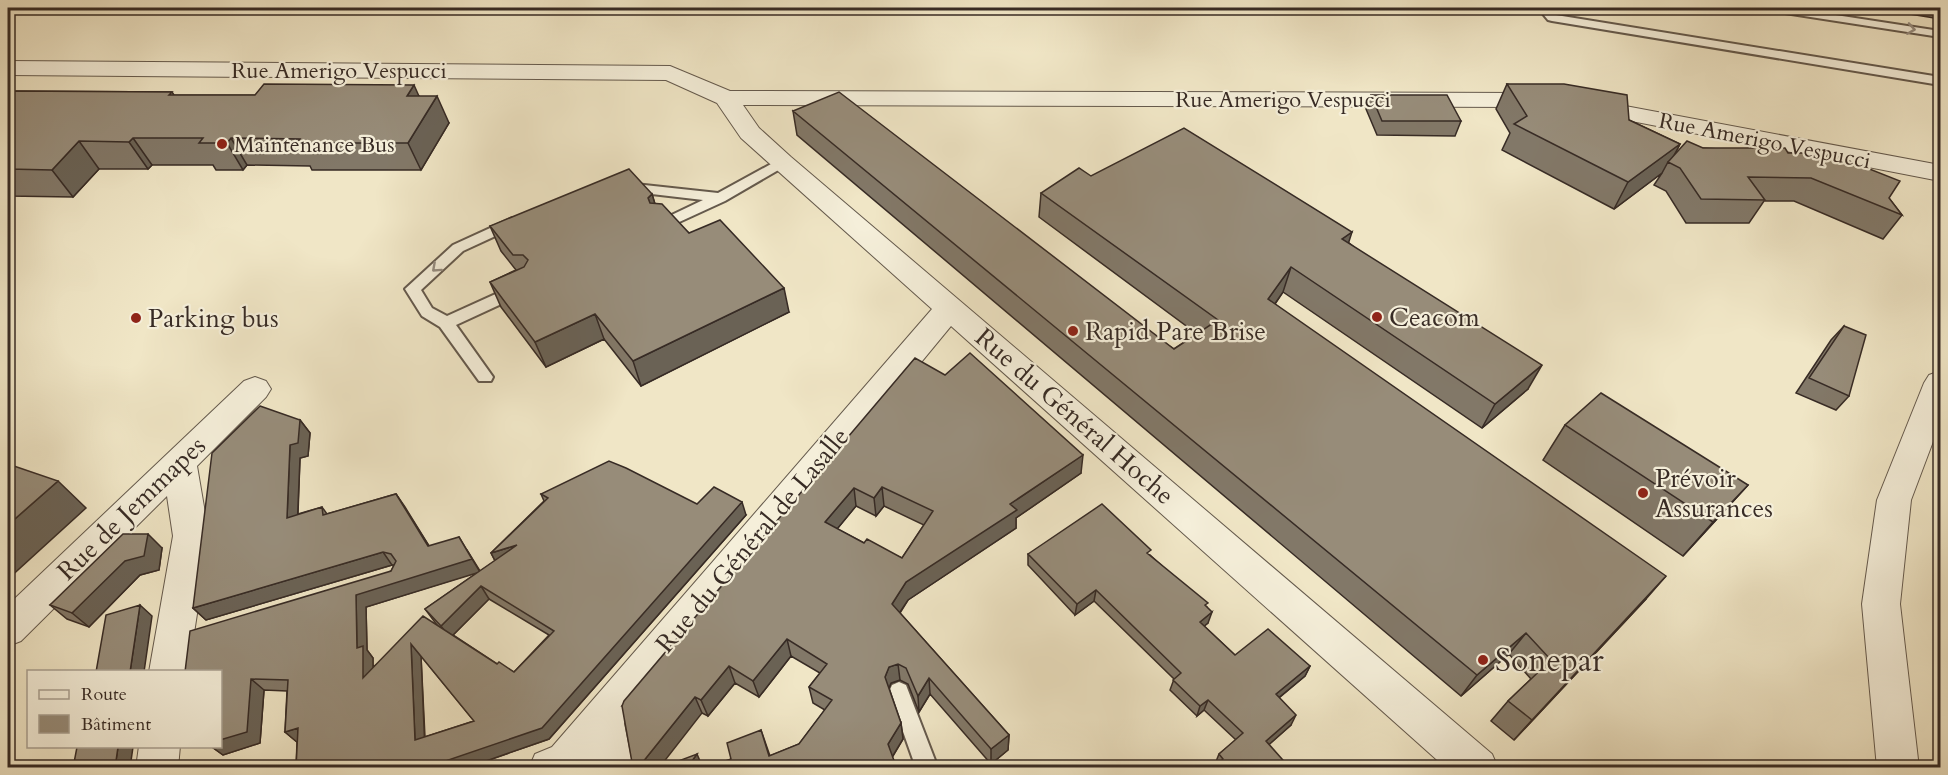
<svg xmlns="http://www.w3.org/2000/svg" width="1948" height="775" viewBox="0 0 1948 775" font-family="Cardo,serif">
	<rect width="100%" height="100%" fill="#f0e6c6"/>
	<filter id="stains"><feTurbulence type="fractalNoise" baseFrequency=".00333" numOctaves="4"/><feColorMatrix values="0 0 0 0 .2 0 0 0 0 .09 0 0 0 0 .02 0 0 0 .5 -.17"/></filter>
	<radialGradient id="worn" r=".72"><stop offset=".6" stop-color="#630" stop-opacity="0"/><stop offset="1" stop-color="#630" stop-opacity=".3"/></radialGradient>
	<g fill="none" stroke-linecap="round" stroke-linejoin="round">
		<defs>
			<path id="service" d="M1538 8H1549L1556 15 1940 77V85L1552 21 1548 20Z
				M1766 8H1790L1940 31V37L1771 11Z
				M782 158 789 162 787 165 725 201 664 229 659 227 657 224 659 221 703 200 626 191 619 187 626 183 718 193Z
				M512 218 517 220 519 223 517 226 463 251 421 290 432 308 447 316 511 287H521L524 291 521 295 456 325 493 377 491 381H479L440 327 422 316 405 289 453 245Z
				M899 682 906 685 938 768H916L889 692 892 685Z"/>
			<path id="minor" d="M8 61 670 66 730 91 1542 93 1550 95 1554 100 1550 105 1542 107 743 105 759 128 791 157 1492 754 1498 768H1446L951 326 624 723 633 768H591V764L588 768H529L535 754 552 747 932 309 741 138 717 103 666 80 8 75Z
				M1588 99 1940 165V181L1580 111 1576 106 1580 101Z
				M1940 371V423L1911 500 1900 604 1919 768H1877L1862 604 1877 500 1924 383 1929 375Z
				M255 377 266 381 271 389 266 397 197 466 209 536 188 672H149L173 536 167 496 21 641 8 646V605L244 381Z
				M139 746H180L178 768H136Z"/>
		</defs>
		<use href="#service" stroke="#655a4d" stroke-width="4"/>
		<use href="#minor" stroke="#655a4d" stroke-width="2"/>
		<use href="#service" fill="#f5efda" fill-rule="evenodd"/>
		<use href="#minor" fill="#f5efda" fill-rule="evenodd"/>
	</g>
	<path fill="#827868" stroke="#372b25" stroke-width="1.5" fill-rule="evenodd" d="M1873 8H1941V19Z
		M1507 84 1629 120 1680 144 1674 156 1703 148 1788 153 1889 198 1902 215 1883 239 1794 201H1764L1749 223H1686L1666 191 1654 185 1662 173 1614 209 1502 150 1510 133 1496 109Z
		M8 91 172 92 174 95 419 96 449 123 421 170H312L310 166 247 165 243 170H216L213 165H152L148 169H99L73 197 8 196Z
		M1371 95 1461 121 1455 136 1377 135 1366 109Z
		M793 111 1174 349 1197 334 1039 217 1041 193 1349 243 1528 389 1482 428 1283 292 1275 304 1646 599 1514 740 1491 721 1508 701 1531 679 1509 654 1461 696 797 135Z
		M652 194 655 204 689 233 789 312 641 386 604 339 546 367 501 307 490 282 516 270 501 251 490 226Z
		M1844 326 1849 396 1836 410 1796 393 1831 340Z
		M945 375 1081 473 1016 518V528L908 600 900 613 1009 735 1008 750 991 764 930 694 919 712 908 684 900 680 891 683 889 688 901 723 903 739 893 756 731 759 761 730 770 756 799 744 825 710 813 703 809 687 820 673 791 656 759 697 735 683 708 716 702 713 622 706ZM856 506 876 516 884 506 924 525 902 558 864 543 837 529Z
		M300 420 310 433 308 456 300 458 298 514 322 507 327 514 396 494 429 546 467 550 480 571 495 561 491 553 544 501 541 494 697 504 746 515 549 739 466 768H296L297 742 285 732 287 691 264 690 260 743 223 755 212 747H220V672L391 571 394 565H392L206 620 193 608ZM478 572 425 609 437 625 373 667V658L367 650 366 607ZM489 599 549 635 514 672 497 664 453 635ZM421 656 474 721 425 737Z
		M1565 425 1748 485 1683 556 1543 460Z
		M162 548 159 570 140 575 89 627 67 619 50 605Z
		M1028 554 1150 555 1207 607 1208 623 1204 626 1235 655 1310 666 1305 676 1279 698 1291 725 1269 744 1216 765 1215 764 1219 754 1236 740 1204 710 1197 716 1170 690 1174 679 1094 601 1075 615 1028 565Z"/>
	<path fill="#6a6255" stroke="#372b25" stroke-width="1.5" d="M414 85 426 112 407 96Z
		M437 96 449 123 421 170 408 143Z
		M133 138 152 165 148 169 129 142Z
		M231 138 247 165 243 170 227 143Z
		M79 141 99 169 73 197 52 170Z
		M1680 144 1670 163 1668 162 1662 173 1614 209 1628 182Z
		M652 194 659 218 655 223 648 198Z
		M1352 232 1344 257 1342 239Z
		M1291 267 1283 292 1261 324 1268 299Z
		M784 288 789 312 641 386 633 361Z
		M595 314 604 339 546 367 535 342Z
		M1542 365 1528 389 1482 428 1495 404Z
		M300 420 310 433 308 456 300 458 297 530 287 518 290 445Z
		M1083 455 1081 473 1016 518V528L908 600 894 621 892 604 906 582 1010 504Z
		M58 481 86 508 8 579V525Z
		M1748 485 1717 519 1683 556 1713 522Z
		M882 487 884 506 876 516 874 498Z
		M854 488 856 506 828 540 825 522Z
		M396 494 405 507 437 559 428 546Z
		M742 502 746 515 549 739 466 768H425Z
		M148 534 162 548 159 570 140 575 89 627 72 613Z
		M459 537 480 572 366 607 367 650 373 658V689L363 678 357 648 356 595Z
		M517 545 498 566 491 553Z
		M383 552 392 565 206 620 193 608Z
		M1666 576 1646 599 1514 740 1532 720Z
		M481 586 489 599 450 638 441 626Z
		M1096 590 1094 601 1075 615 1077 604Z
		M140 605 152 616 144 672H130Z
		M1212 612 1208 623 1197 632 1200 622Z
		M1526 633 1509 654 1461 696 1477 675Z
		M787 639 791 656 759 697 753 681Z
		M411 644 421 656 425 751 415 740Z
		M898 664 900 680 891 683 887 693 885 677 889 667Z
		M729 666 735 683 708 716 701 700Z
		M1310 666 1305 676 1271 704 1276 694Z
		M929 678 930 694 919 712 918 696Z
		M251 679 264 690 260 743 223 755 212 747H220V740Z
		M695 697 702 713 659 768H638Z
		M1208 700 1204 710 1197 716 1200 706Z
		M1296 715 1291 725 1262 751 1266 741Z
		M901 723 903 739 891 759 888 744Z
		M298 728V743L285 732Z
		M1009 735 1008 750 991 764V749Z
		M118 747H133L130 768H115Z
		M697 754 703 768H687Z
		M8 755 13 758 9 768H8Z"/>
	<path fill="#978c79" stroke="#372b25" stroke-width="1.5" fill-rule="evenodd" d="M264 84 414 85 407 96H437L408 143H297L300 139 231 138 227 143H199L203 138H133L129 142 79 141 52 170 8 169V91L172 92 169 95H255Z
		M1507 84H1564L1627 95 1629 120 1680 144 1628 182 1514 124 1527 116Z
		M839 92 1174 349 1218 320 1041 193 1079 168 1091 176 1184 128 1352 232 1342 239 1542 365 1495 404 1291 267 1268 299 1666 576 1532 720 1508 701 1551 660 1526 633 1477 675 793 111Z
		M1371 95H1447L1461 121H1382Z
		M1687 141 1703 148H1785L1788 153H1802L1823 161 1829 153 1900 181 1889 198 1902 215 1811 178 1748 177 1765 200 1701 199 1680 168 1668 162Z
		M629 169 652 194 648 198 650 203 662 204 689 233 720 220 784 288 633 361 595 314 535 342 490 282 524 267 528 260 523 255H513L490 226Z
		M1844 326 1866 335 1849 396 1809 378Z
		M970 353 1083 455 1010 504 1017 510 906 582 892 604 1009 735 991 749 929 678 918 696 906 668 898 664 889 667 885 677 901 723 888 744 896 766 892 768H830L829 766 826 768H705L731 759 727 743 761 730 769 756 799 744 832 700 809 687 827 664 787 639 753 681 729 666 701 700 695 697 638 768H633L622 706 624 701 915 358 945 375ZM882 487 933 511 902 558 867 539 864 543 825 522 854 488 874 498Z
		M1601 393 1748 485 1713 522 1565 425Z
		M260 406 300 420 298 443 290 445 287 518 322 507 323 515 396 494 428 546 459 537 472 559 356 595 357 648 363 646V678L423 616 497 664 499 662 514 672 554 631 481 586 441 626 425 609 517 545 491 553 548 498 541 494 609 461 626 468 697 504 714 487 742 502 542 728 425 768H296L298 728 285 732 288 680 251 679 247 732 220 740V672H185L190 631 391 571 396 561 391 554 383 552 193 608 212 453ZM411 644 474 721 415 740Z
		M8 464 58 481 8 525Z
		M1102 504 1151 550 1147 553 1208 603 1205 605 1212 612 1200 622 1235 655 1268 629 1310 666 1276 694 1296 715 1266 741 1290 768H1214L1223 759 1219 754 1243 733 1208 700 1200 706 1173 680 1181 673 1096 590 1077 604 1028 554Z
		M123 534H148L144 556 125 561 72 613 50 605Z
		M140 605 130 672H96L106 615Z
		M77 747H118L115 768H73Z
		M697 754 687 768H660Z"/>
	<defs><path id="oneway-chevron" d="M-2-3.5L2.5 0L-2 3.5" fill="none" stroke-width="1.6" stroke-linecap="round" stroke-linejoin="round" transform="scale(1.5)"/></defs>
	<g stroke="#968d80">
		<use href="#oneway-chevron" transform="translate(1911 29) rotate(9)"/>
		<use href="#oneway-chevron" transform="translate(436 268) rotate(138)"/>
	</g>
	<g fill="#8f2418" stroke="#f5efda" stroke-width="2">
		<circle cx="222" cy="144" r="6"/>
		<circle cx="1377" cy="317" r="6"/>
		<circle cx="136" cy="318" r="6"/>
		<circle cx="1073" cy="331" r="6"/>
		<circle cx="1643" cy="493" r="6"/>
		<circle cx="1483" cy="660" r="6"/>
	</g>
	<g text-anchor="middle" stroke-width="4.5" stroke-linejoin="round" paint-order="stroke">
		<g font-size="22" fill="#372b25" stroke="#f5efda">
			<text x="339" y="78">Rue Amerigo Vespucci</text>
			<text x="1283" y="107">Rue Amerigo Vespucci</text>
			<text transform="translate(1765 140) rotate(11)" y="8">Rue Amerigo Vespucci</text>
		</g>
		<g font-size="22" fill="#372b25" stroke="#f5efda" text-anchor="start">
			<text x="234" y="152">Maintenance Bus</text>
		</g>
		<g font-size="26" fill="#372b25" stroke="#f5efda" text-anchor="start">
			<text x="1389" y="326">Ceacom</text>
			<text x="148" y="327">Parking bus</text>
			<text x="1085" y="340">Rapid Pare Brise</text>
			<text x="1655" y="487">Prévoir<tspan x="1655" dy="30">Assurances</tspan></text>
		</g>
		<g font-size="26" fill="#372b25" stroke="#f5efda">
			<text transform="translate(1075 416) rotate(41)" y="9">Rue du Général Hoche</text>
			<text transform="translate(131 508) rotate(-44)" y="9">Rue de Jemmapes</text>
			<text transform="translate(752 540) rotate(-50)" y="9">Rue du Général de Lasalle</text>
		</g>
		<g font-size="32" fill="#372b25" stroke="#f5efda" text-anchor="start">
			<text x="1495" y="671">Sonepar</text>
		</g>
	</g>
	<rect width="1948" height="775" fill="none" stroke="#f0e6c6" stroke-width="30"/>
	<rect x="9" y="9" width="1930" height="757" fill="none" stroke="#372b25" stroke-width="3"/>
	<rect x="15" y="15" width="1918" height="745" fill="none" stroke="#372b25" stroke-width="1.5"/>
	<rect x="27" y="670" width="195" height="78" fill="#f5efda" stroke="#a9a192" stroke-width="1.5"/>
	<rect x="39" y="690" width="30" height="9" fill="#f5efda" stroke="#a9a192" stroke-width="1.5"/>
	<text x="81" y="700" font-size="18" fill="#372b25">Route</text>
	<rect x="39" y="715" width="30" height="18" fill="#978c79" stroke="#a9a192" stroke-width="1.5"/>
	<text x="81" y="730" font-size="18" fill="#372b25">Bâtiment</text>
	<rect width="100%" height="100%" filter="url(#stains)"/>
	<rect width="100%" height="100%" fill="url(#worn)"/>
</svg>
